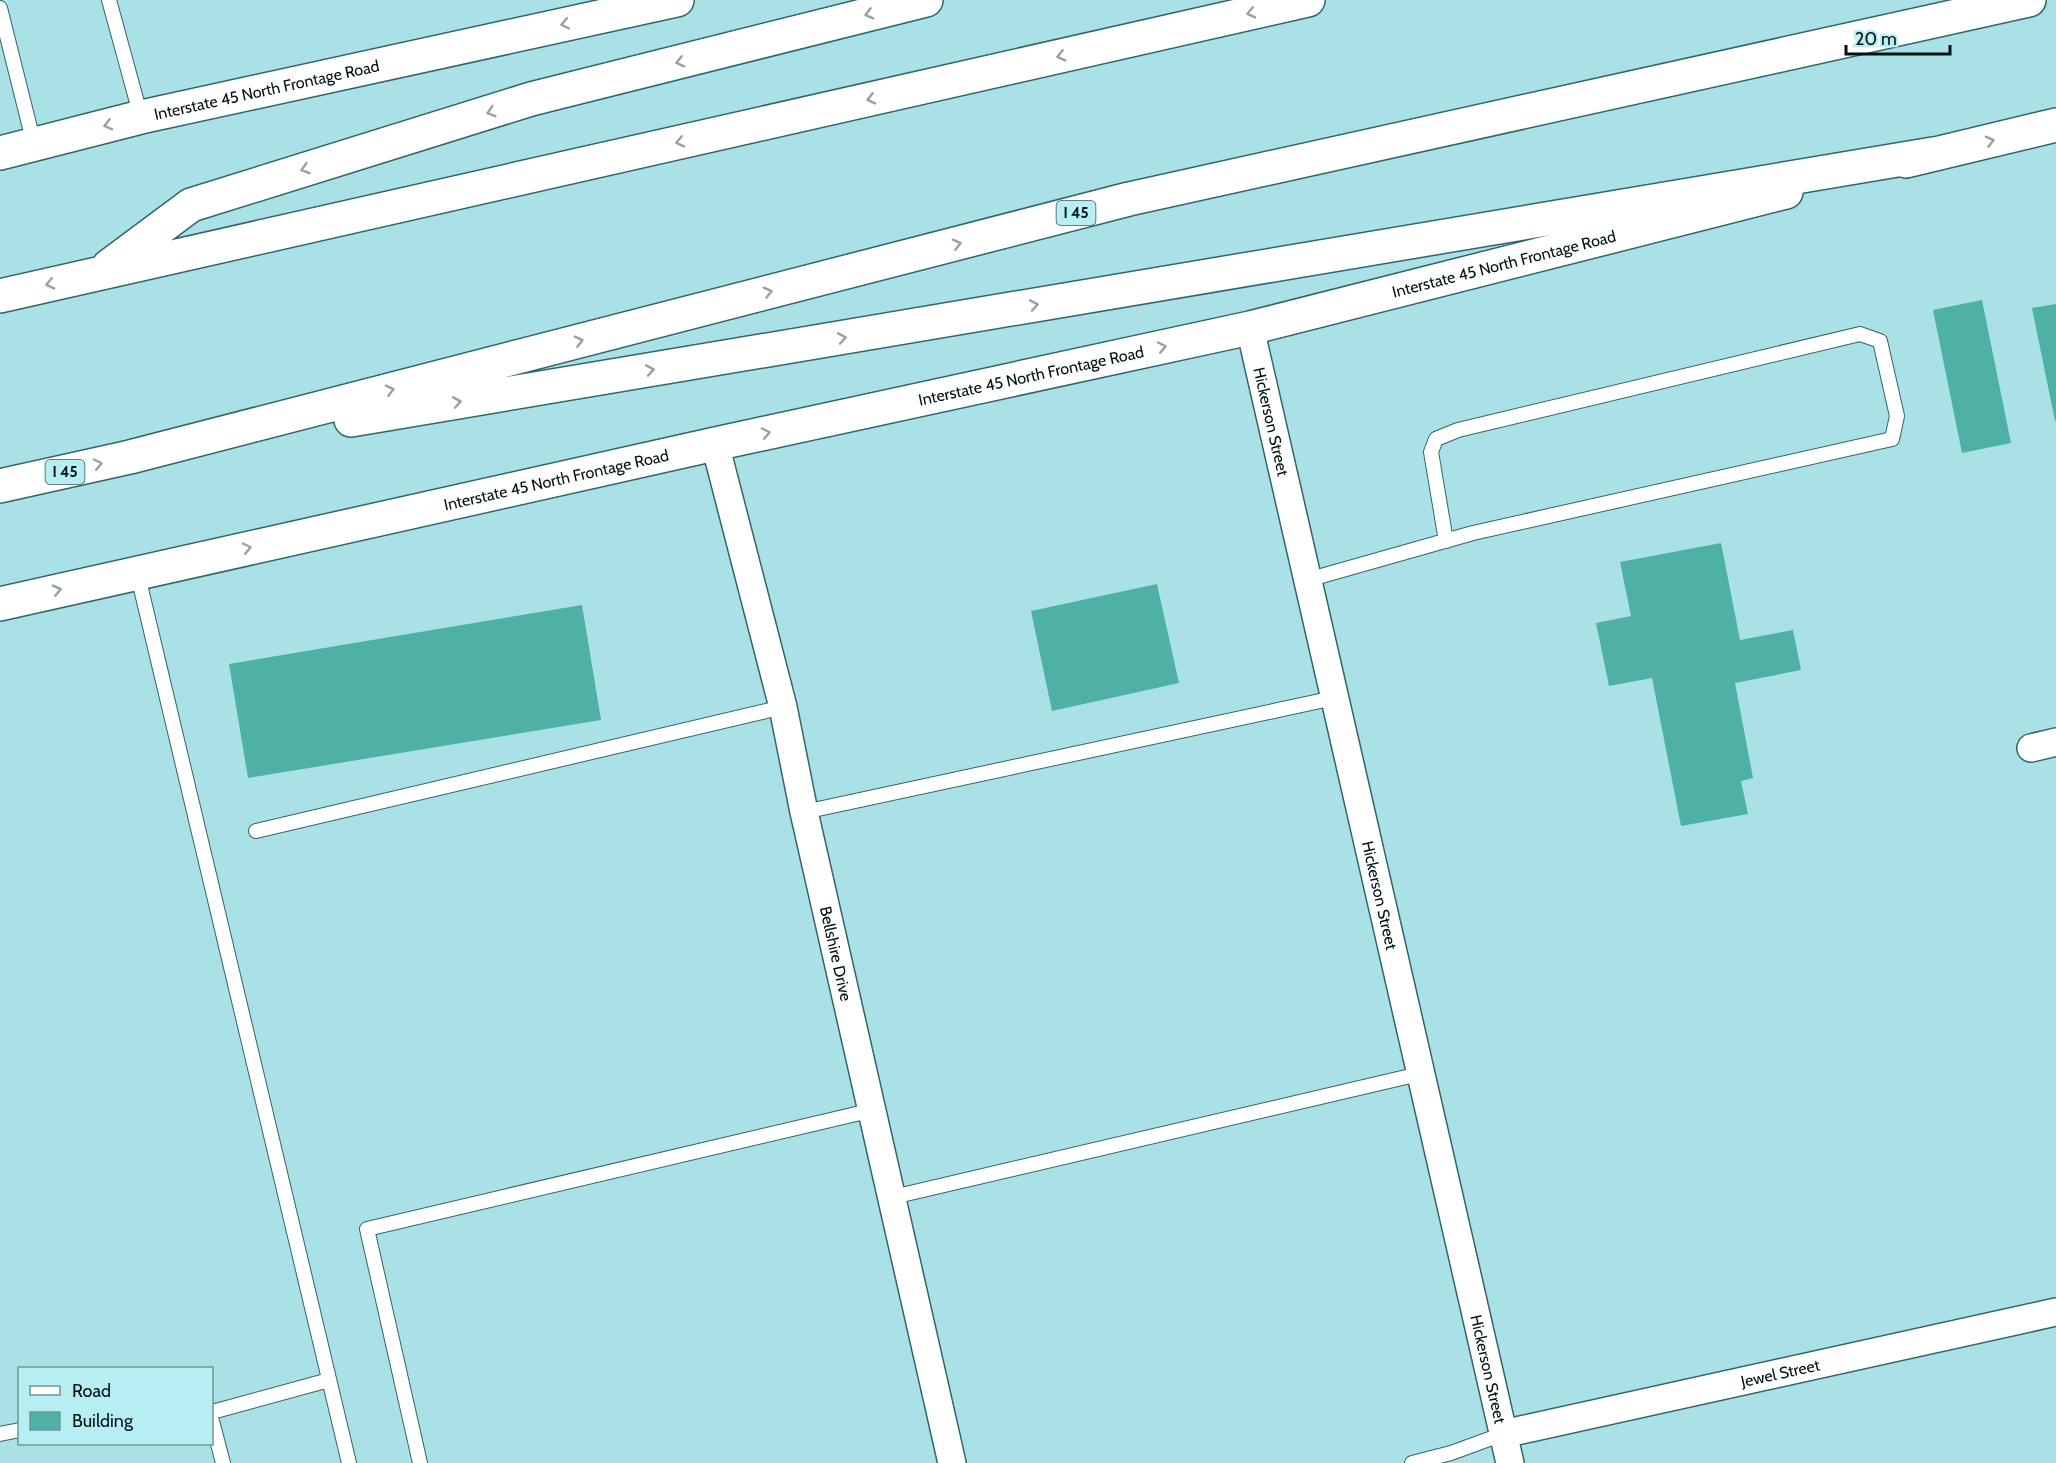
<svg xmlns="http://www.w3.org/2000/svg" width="2056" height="1463" viewBox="0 0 2056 1463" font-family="Cabin,sans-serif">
	<rect width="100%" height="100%" fill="#aae1e6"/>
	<path fill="#4fb1a4" d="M1982 300 2011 443 1962 453 1933 310Z
		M2056 304V421H2055L2032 308Z
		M1721 543 1740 640 1793 630 1801 670 1735 683 1753 778 1741 781 1748 814 1681 826 1652 678 1609 686 1596 623 1631 616 1620 562Z
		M1157 584 1179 683 1052 711 1031 611Z
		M582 605 601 720 248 778 229 664Z"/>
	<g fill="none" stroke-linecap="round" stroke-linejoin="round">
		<defs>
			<path id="service" d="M109 0 141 117
				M0 8 34 144
				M137 572 349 1463
				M1307 580 1473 533 1892 439 1897 416 1880 341 1860 334 1458 430 1436 439 1431 452 1446 541
				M804 812 1334 698
				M256 831 783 707
				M893 1197 1419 1074
				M212 1412 329 1380
				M212 1421 223 1463
				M0 1434 20 1430
				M420 1463 367 1229 873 1110
				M1412 1463 1451 1453 1503 1434"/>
			<g id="minor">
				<path id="s1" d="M1250 328 1510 1463"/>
				<path id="s2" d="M715 444 783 707 804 812 952 1463"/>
				<path d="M2031 748 2056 742"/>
				<path id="s3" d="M1503 1434 2056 1312"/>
			</g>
			<g id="secondary">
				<path id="s4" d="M0 153 141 117 677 0"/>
				<path d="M1906 161 2056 125"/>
				<path id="s5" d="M0 604 715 444 1250 328 1786 192"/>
			</g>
			<path id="motorway" d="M109 266 191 205 531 99 926 0
				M0 296 1308 0
				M351 420 1933 154
				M0 486 130 457 1129 199 2029 0"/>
		</defs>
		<use href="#service" stroke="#31656a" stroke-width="16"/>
		<use href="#minor" stroke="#31656a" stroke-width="30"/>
		<use href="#secondary" stroke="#31656a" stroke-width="36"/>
		<use href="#motorway" stroke="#31656a" stroke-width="36"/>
		<use href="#service" stroke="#fff" stroke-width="14"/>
		<use href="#minor" stroke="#fff" stroke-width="27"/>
		<use href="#secondary" stroke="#fff" stroke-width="33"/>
		<use href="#motorway" stroke="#fff" stroke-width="33"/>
	</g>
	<defs><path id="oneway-chevron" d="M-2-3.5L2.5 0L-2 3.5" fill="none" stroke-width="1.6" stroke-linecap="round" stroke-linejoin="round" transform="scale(1.5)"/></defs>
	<g stroke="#99a0a1">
		<use href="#oneway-chevron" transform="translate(1251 13) rotate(167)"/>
		<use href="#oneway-chevron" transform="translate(869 14) rotate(166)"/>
		<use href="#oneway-chevron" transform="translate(565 24) rotate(168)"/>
		<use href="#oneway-chevron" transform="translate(1061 56) rotate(167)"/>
		<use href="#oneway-chevron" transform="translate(680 62) rotate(166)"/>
		<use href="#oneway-chevron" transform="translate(871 99) rotate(167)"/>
		<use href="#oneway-chevron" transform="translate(491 112) rotate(163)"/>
		<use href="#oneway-chevron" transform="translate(108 125) rotate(166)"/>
		<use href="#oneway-chevron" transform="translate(1990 141) rotate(-14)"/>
		<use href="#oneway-chevron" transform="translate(680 142) rotate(167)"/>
		<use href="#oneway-chevron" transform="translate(305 169) rotate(163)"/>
		<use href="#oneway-chevron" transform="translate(957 244) rotate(-14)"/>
		<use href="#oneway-chevron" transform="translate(50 284) rotate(167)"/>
		<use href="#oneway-chevron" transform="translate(768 292) rotate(-14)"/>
		<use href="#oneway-chevron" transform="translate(1034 305) rotate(-10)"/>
		<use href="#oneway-chevron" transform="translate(842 338) rotate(-10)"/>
		<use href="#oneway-chevron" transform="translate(579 341) rotate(-14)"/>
		<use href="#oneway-chevron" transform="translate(1162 347) rotate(-12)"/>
		<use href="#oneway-chevron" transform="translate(650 370) rotate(-10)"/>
		<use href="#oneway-chevron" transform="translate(390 390) rotate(-14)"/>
		<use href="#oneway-chevron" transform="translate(457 402) rotate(-10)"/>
		<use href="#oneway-chevron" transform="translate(766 433) rotate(-12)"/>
		<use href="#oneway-chevron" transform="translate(98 464) rotate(-12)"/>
		<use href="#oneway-chevron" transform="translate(247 548) rotate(-12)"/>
		<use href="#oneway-chevron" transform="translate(57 590) rotate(-13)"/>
	</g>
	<g text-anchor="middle" stroke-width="4.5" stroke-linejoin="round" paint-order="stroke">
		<g fill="#b7eef3" stroke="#375356" stroke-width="1.5">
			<rect x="1056.5" y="201" width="39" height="24" rx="4.5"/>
			<rect x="45.5" y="460" width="39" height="24" rx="4.5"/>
		</g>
		<g font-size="15" font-weight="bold" fill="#001113">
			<text x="1076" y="218">I 45</text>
			<text x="65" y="477">I 45</text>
		</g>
		<g font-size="16" fill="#001113" stroke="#b7eef3">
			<text dy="6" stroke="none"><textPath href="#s4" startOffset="274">Interstate 45 North Frontage Road</textPath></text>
			<text dy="6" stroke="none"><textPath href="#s5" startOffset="1542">Interstate 45 North Frontage Road</textPath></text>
			<text dy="6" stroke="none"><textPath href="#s5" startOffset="1056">Interstate 45 North Frontage Road</textPath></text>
			<text dy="6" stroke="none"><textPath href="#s1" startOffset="96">Hickerson Street</textPath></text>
			<text dy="6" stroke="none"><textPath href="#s5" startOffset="570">Interstate 45 North Frontage Road</textPath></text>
			<text dy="6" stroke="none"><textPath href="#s1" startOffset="582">Hickerson Street</textPath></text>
			<text dy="6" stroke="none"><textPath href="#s2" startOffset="524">Bellshire Drive</textPath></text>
			<text dy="6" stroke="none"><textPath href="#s1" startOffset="1068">Hickerson Street</textPath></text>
			<text dy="6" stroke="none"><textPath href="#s3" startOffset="284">Jewel Street</textPath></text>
		</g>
	</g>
	<rect x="18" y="1367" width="195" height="78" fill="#b7eef3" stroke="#6e9699" stroke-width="1.5"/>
	<rect x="30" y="1386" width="30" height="9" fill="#ffffff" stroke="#6e9699" stroke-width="1.5"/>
	<text x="72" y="1397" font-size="18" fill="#001113">Road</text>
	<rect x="30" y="1412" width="30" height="18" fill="#4fb1a4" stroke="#6e9699" stroke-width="1.5"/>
	<text x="72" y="1427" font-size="18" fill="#001113">Building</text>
	<path d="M1846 45v9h104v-9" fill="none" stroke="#001113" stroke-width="3"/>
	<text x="1855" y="45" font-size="18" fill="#001113" stroke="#b7eef3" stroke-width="4.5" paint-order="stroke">20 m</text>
</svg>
